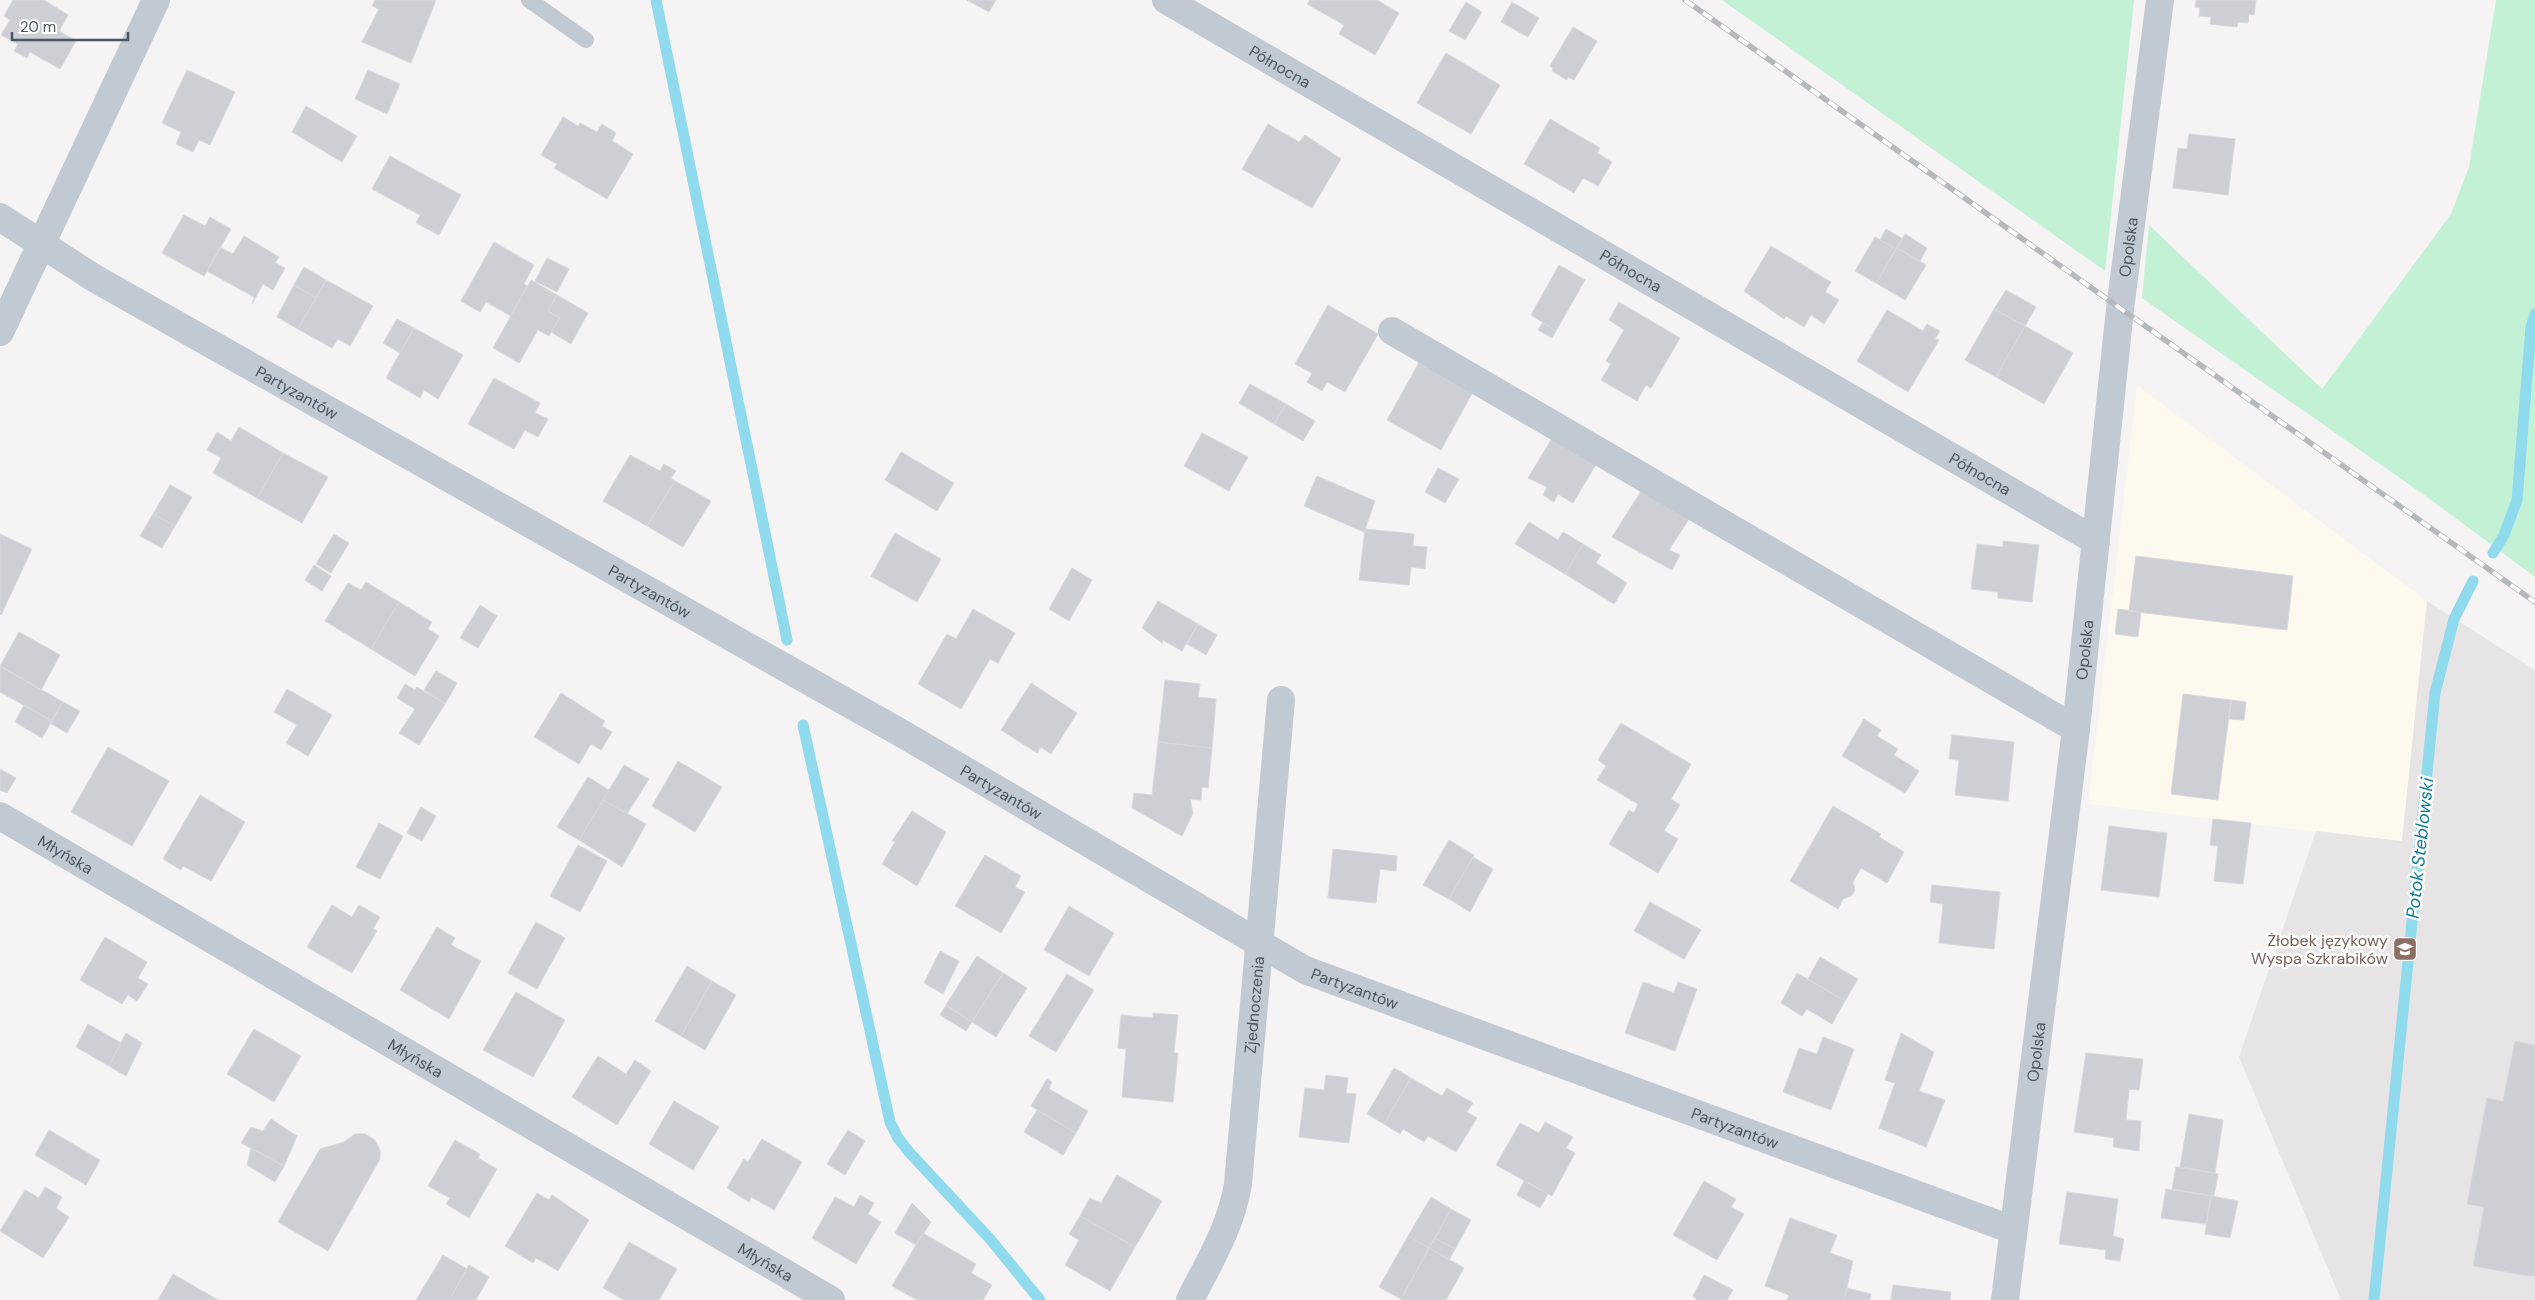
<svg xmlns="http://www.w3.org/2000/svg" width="2535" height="1300" viewBox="0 0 2535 1300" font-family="'DM Sans',sans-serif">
	<rect width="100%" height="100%" fill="#f5f3f3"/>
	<path fill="#fdf9ef" d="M2137 385 2427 601 2402 842 2088 804Z"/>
	<path fill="#e6e4e5" d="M2427 601 2535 670V1300H2341L2239 1057 2316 831 2402 841Z"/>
	<path fill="#c3f1d5" d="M1722 0H2134L2105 271Z
		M2496 0H2535V577L2427 497 2142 298 2149 225 2322 389 2451 214 2469 167Z"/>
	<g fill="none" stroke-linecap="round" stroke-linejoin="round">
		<path stroke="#90daee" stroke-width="11" d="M656 0 787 640
			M2493 553 2504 535 2517 500 2531 327 2535 314
			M803 725 890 1122 898 1138 909 1152 990 1239 1040 1300
			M2374 1300 2435 693 2454 619 2473 581"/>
	</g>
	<path fill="#cdcfd5" stroke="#d7d9de" d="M13 0H44L68 15 59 31 76 41 60 69 30 52 27 58 14 51 18 44 1 35 10 20 4 16Z
		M375 0H436L411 63 362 42 379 9 372 6Z
		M967 0H996L989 12Z
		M1310 0H1377L1399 13 1375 55 1339 34 1344 25 1307 4Z
		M2196 0H2256L2254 15 2249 14 2248 23 2238 22 2237 27 2210 24 2211 17 2199 16 2200 8 2195 7Z
		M1466 2 1482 12 1465 40 1449 31Z
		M1512 2 1539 18 1528 37 1501 22Z
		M1573 27 1597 41 1574 80 1568 77 1567 80 1552 71 1553 68 1550 66Z
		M1446 53 1500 85 1471 134 1417 103Z
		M187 70 235 92 210 145 199 140 193 152 176 144 181 132 162 123Z
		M368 70 400 84 387 114 355 99Z
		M306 106 357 136 342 162 292 132Z
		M563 117 578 126 580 123 597 132 602 124 616 133 612 141 633 154 607 199 554 168 557 164 541 155Z
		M1550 119 1600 148 1597 153 1612 162 1598 186 1583 178 1574 193 1524 164Z
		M1268 124 1299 142 1305 135 1341 159 1312 208 1242 169Z
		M2189 134 2235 139 2228 195 2173 188 2178 148 2187 149Z
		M390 156 461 195 439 235 416 223 420 215 372 189Z
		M184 215 205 226 210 217 231 229 204 276 162 253Z
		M1886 229 1903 239 1896 249 1880 240Z
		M1905 234 1927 248 1920 261 1897 248Z
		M244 236 279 257 275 263 285 268 273 290 263 284 252 304 254 297 207 271 220 247 233 254Z
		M1875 237 1896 249 1876 283 1855 271Z
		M494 242 534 265 524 284 527 286 511 316 486 302 480 312 461 301Z
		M1771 246 1831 282 1825 292 1839 300 1824 324 1811 315 1804 327 1786 316 1784 319 1744 291Z
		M1897 248 1926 265 1905 300 1876 283Z
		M547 258 569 269 557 292 535 281Z
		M1559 265 1585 280 1556 331 1531 315Z
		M304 267 326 280 316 298 294 285Z
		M326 280 373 306 350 346 338 339 332 348 298 329Z
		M531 280 557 295 548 311 560 318 549 336 538 330 519 363 493 348Z
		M294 285 316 298 298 329 277 317Z
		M2006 290 2036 307 2025 326 1994 309Z
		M557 295 588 313 571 344 551 332 560 318 548 311Z
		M1619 302 1680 338 1651 388 1646 385 1637 401 1601 380 1611 364 1606 361 1624 330 1609 320Z
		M1328 305 1378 334 1345 392 1327 382 1322 391 1307 382 1312 373 1295 364Z
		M1994 309 2025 326 1996 377 1965 360Z
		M1887 310 1923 331 1927 324 1940 331 1935 339 1939 340 1908 392 1857 361Z
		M397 319 414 328 400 353 383 343Z
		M1543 322 1556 331 1552 338 1538 330Z
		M2025 326 2073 353 2044 404 1996 377Z
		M414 328 463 355 438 399 424 390 420 398 386 378Z
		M1421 359 1474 390 1441 450 1387 420Z
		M494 378 540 403 535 413 548 419 538 437 525 430 514 449 468 424Z
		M1250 384 1286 404 1274 424 1239 403Z
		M1286 404 1315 421 1303 441 1274 424Z
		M239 427 283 453 257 498 213 473 221 458 207 450 217 432 231 441Z
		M1202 433 1248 457 1229 491 1184 466Z
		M1554 435 1598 461 1573 503 1558 494 1554 502 1543 495 1547 487 1528 478Z
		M901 452 954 483 937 511 885 480Z
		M283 453 328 477 302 523 257 498Z
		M630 455 660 471 664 464 676 471 671 478 675 481 647 526 603 501Z
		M1438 468 1459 479 1445 503 1425 492Z
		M1317 476 1375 501 1364 532 1304 506Z
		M675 481 711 501 683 547 647 526Z
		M170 485 192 497 175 526 153 514Z
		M1643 488 1691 516 1669 550 1680 555 1672 570 1612 537Z
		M153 514 175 526 162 548 140 536Z
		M1529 522 1558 540 1563 532 1583 544 1565 574 1515 544Z
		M1365 529 1414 534 1413 546 1427 547 1425 569 1411 567 1409 585 1359 580Z
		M895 533 941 559 917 602 871 576Z
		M0 534 32 549 1 615 0 614Z
		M334 534 349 543 331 573 316 564Z
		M2003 541 2039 545 2032 602 1998 598V592L1971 589 1977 544 2003 547Z
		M1583 544 1601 555 1596 563 1627 583 1614 604 1565 574Z
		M2136 556 2293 576 2287 630 2129 611Z
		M314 565 331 576 322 591 305 580Z
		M1072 568 1092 580 1069 621 1049 609Z
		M366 582 399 602 371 649 325 621 348 583 361 590Z
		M1158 601 1198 624 1182 651 1163 640 1162 643 1142 628Z
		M399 602 432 622 428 629 439 636 415 676 371 649Z
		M480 605 497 616 478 648 460 638Z
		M973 609 1015 633 998 663 990 659 961 709 918 684 947 634 956 639Z
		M2118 609 2141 612 2138 637 2115 634Z
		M1198 624 1217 635 1206 655 1187 644Z
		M19 632 60 655 41 690 0 666Z
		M0 666 63 702 52 721 0 692Z
		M436 671 457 683 445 704 424 690Z
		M1165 680 1200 684 1198 697 1216 699 1212 748 1158 742Z
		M1031 683 1077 713 1051 754 1041 747 1037 753 1001 730Z
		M405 684 415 690 417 687 445 704 419 745 399 733 415 709 397 698Z
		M287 689 332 715 308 756 286 743 297 725 274 712Z
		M561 693 605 721 602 726 612 732 601 750 591 744 579 764 534 737Z
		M2183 694 2231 700 2218 800 2171 794Z
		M2231 700 2246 702 2244 720 2229 719Z
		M63 702 80 711 67 733 50 723Z
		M24 705 52 721 42 738 15 722Z
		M1864 719 1881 730 1877 736 1898 749 1894 755 1919 771 1905 793 1842 756Z
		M1621 723 1691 764 1671 799 1680 805 1664 831 1678 839 1658 873 1609 844 1629 810 1634 813 1638 804 1597 780 1606 766 1598 760Z
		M1952 735 2014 742 2008 801 1955 795 1959 760 1949 759Z
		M1158 742 1212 748 1208 788 1202 787 1201 800 1190 799 1193 813 1182 836 1132 808 1134 793 1152 795Z
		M108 747 169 781 132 846 71 812Z
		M678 761 722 787 695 832 652 806Z
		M624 765 649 779 627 814 603 800Z
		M0 769 16 778 7 793 0 790Z
		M588 777 609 790 579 840 557 827Z
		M200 795 245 822 211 881 183 866 181 870 163 859Z
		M603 800 646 824 622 867 579 840Z
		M1833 806 1881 834 1879 837 1904 852 1887 883 1861 868 1853 882 1855 890 1851 896 1843 899 1838 909 1790 881Z
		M421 807 436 816 422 841 407 833Z
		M912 811 946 832 917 886 882 864 895 842 892 841Z
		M2213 819 2251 823 2243 884 2214 881 2218 846 2210 845Z
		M379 823 403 836 380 879 356 867Z
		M2109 826 2167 833 2159 897 2101 890Z
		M1449 840 1474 855 1449 899 1423 885Z
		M578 845 607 861 580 912 550 896Z
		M1333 849 1397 856 1396 871 1380 869 1376 903 1328 898Z
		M985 855 1021 876 1015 887 1025 892 1001 933 955 906Z
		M1473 857 1493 869 1470 912 1449 899Z
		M1932 885 2000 892 1994 949 1939 943 1943 904 1930 902Z
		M1650 902 1701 930 1684 959 1634 931Z
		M332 905 352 917 359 905 380 917 373 929 377 931 352 973 307 947Z
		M1069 906 1114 933 1089 976 1044 950Z
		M536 922 565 938 537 989 508 973Z
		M437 927 455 938 451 945 481 961 449 1019 400 990Z
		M105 937 147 962 138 978 148 984 137 1001 128 995 122 1004 80 980Z
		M940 951 959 961 943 994 924 983Z
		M977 956 1003 973 972 1022 946 1005Z
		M1820 957 1858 979 1845 1001 1808 979Z
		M687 966 712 981 681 1036 655 1021Z
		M1003 973 1027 988 996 1037 972 1022Z
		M1797 973 1845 1001 1832 1024 1807 1009 1802 1016 1781 1003Z
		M1067 974 1094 990 1056 1052 1029 1036Z
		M712 981 736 995 705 1050 681 1036Z
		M1643 982 1674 993 1678 982 1697 989 1675 1051 1625 1033Z
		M516 992 565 1020 533 1077 483 1050Z
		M946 1005 972 1022 966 1031 940 1015Z
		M1153 1013 1178 1015 1174 1053H1178L1173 1102 1122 1097 1126 1049 1118 1048 1121 1015 1153 1018Z
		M88 1024 121 1043 109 1066 76 1047Z
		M254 1029 301 1056 274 1102 227 1074Z
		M126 1033 142 1043 126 1076 109 1066Z
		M1901 1033 1934 1052 1919 1091 1945 1100 1926 1147 1879 1128 1895 1083 1885 1080Z
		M1823 1037 1854 1049 1831 1110 1783 1092 1799 1048 1817 1054Z
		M2515 1041 2535 1045V1275L2528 1276 2473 1266 2484 1207 2467 1204 2487 1098 2503 1101Z
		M2086 1053 2143 1059 2139 1090 2129 1089 2126 1120 2141 1121 2139 1151 2113 1147 2114 1138 2074 1132Z
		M598 1056 626 1074 635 1060 651 1071 617 1125 572 1097Z
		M1394 1068 1411 1078 1384 1124 1367 1114Z
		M1326 1075 1348 1078 1346 1093 1356 1094 1349 1143 1299 1137 1305 1088 1324 1090Z
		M1411 1078 1442 1096 1447 1088 1473 1103 1467 1112 1477 1118 1456 1152 1428 1136 1424 1142 1403 1129 1400 1134 1384 1124Z
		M1047 1079 1052 1082 1049 1089 1088 1111 1076 1133 1031 1106Z
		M674 1101 719 1127 693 1170 649 1144Z
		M1037 1110 1076 1133 1063 1155 1024 1132Z
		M2189 1114 2223 1120 2215 1173 2180 1167Z
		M271 1119 297 1136 284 1166 241 1143 251 1127 263 1131Z
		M1545 1122 1573 1137 1566 1148 1575 1153 1552 1196 1496 1165 1520 1123 1539 1133Z
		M49 1130 100 1160 86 1185 35 1155Z
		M848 1130 865 1141 845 1175 827 1164Z
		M355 1134H365L375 1140 380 1150V1159L328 1251 278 1222 320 1149 344 1142Z
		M762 1139 802 1162 774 1210 751 1197 749 1202 727 1188 744 1159 748 1162Z
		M455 1140 480 1154 478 1158 497 1169 469 1218 446 1204 450 1198 428 1186Z
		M251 1148 284 1166 275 1182 247 1165Z
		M2176 1167 2218 1174 2214 1196 2172 1189Z
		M1117 1175 1162 1201 1135 1247 1080 1216 1090 1198 1101 1203Z
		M1524 1181 1548 1194 1540 1208 1517 1195Z
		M1704 1181 1736 1199 1731 1207 1744 1214 1717 1260 1673 1235Z
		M45 1187 62 1197 56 1208 69 1217 43 1258 0 1231 25 1190 39 1198Z
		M2166 1189 2211 1196 2206 1224 2161 1218Z
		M2067 1192 2118 1199 2113 1236 2124 1239 2120 1261 2105 1259 2106 1250 2059 1244Z
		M537 1193 549 1200 552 1195 589 1220 558 1271 536 1258 533 1263 505 1246Z
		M860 1195 874 1203 868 1214 881 1222 856 1264 812 1238 835 1197 854 1207Z
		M2211 1196 2238 1201 2230 1238 2205 1234Z
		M1431 1197 1451 1209 1429 1248 1408 1236Z
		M912 1203 931 1222 916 1245 895 1233Z
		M1451 1209 1471 1220 1455 1249 1435 1238Z
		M1080 1216 1135 1247 1110 1291 1065 1265 1079 1240 1069 1234Z
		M1790 1218 1837 1235 1830 1253 1853 1261 1844 1300H1787L1789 1295 1765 1286Z
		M923 1233 976 1264 971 1273 992 1285 983 1300H917L892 1286Z
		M1408 1236 1429 1248 1401 1299 1379 1287Z
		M1435 1238 1455 1249 1449 1260 1429 1248Z
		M629 1242 677 1269 659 1300H624L603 1288Z
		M1429 1248 1464 1268 1446 1300H1403L1401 1299Z
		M443 1255 467 1269 449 1300H416Z
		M469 1265 489 1277 476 1300H449Z
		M173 1274 218 1300H158Z
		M1704 1275 1733 1290 1727 1300H1697L1693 1296Z
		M1893 1285 1951 1292 1950 1300H1891Z
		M1847 1288 1871 1294 1870 1300H1844Z"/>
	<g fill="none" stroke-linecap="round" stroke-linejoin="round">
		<path stroke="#c1cad2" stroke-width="16" d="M529 0 586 40"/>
		<g stroke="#c1cad2" stroke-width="28">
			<path id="s1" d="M1166 0 2096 541"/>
			<path id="s2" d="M0 217 94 278 901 733 1305 970 2013 1230"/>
			<path d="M1392 331 2076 729"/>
			<path id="s3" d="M0 816 831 1300"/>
			<path id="s4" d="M1190 1300C1209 1262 1231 1227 1238 1184L1281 700"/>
			<path id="s5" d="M2005 1300 2076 729 2120 309 2160 0"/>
		</g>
		<path stroke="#c1cad2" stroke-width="28" d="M0 332 156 0"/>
		<defs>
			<path id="rail" d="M1685 0 2535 602"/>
		</defs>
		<use href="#rail" stroke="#b5b8bd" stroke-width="5.5"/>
		<use href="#rail" stroke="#fff" stroke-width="4" stroke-dasharray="11" stroke-linecap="butt"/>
	</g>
	<defs>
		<symbol id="school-square" viewBox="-11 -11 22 22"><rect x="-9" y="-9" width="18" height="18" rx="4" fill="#8d6e63" stroke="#fff"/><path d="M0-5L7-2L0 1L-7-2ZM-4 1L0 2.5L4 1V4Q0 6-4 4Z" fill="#fff"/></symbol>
	</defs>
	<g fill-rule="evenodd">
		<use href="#school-square" x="2391" y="935" width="28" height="28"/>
	</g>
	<g text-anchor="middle" stroke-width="5" stroke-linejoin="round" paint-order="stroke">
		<g font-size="16" fill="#4a5661" stroke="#fff">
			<text dy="6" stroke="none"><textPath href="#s1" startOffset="132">Północna</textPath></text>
			<text dy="6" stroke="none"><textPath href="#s5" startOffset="1060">Opolska</textPath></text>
			<text dy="6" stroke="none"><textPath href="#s1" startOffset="538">Północna</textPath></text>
			<text dy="6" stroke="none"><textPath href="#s2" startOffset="345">Partyzantów</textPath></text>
			<text dy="6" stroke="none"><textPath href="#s1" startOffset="942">Północna</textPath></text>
			<text dy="6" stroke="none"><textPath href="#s2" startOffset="750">Partyzantów</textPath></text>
			<text dy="6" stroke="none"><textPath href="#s5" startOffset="655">Opolska</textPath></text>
			<text dy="6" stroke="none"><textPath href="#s2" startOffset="1155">Partyzantów</textPath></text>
			<text dy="6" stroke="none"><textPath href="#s3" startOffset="76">Młyńska</textPath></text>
			<text dy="6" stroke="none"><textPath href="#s2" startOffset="1560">Partyzantów</textPath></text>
			<text dy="6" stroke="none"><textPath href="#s4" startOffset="306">Zjednoczenia</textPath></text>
			<text dy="6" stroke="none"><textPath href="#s5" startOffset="250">Opolska</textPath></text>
			<text dy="6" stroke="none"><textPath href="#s3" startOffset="481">Młyńska</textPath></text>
			<text dy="6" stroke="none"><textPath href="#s2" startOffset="1965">Partyzantów</textPath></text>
			<text dy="6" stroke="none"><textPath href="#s3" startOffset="886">Młyńska</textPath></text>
		</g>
		<g font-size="16" fill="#785e54" stroke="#fff" text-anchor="end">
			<text x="2388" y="946">Żłobek językowy<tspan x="2388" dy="18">Wyspa Szkrabików</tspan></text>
		</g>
		<g font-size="18" font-style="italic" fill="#0c7c9b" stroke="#fff">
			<text transform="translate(2420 848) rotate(-84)" y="6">Potok Steblowski</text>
		</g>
	</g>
	<path d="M12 32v8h116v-8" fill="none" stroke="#4a5661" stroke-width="2.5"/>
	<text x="20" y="32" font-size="15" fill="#4a5661" stroke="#ffffff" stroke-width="4" paint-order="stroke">20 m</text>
</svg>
